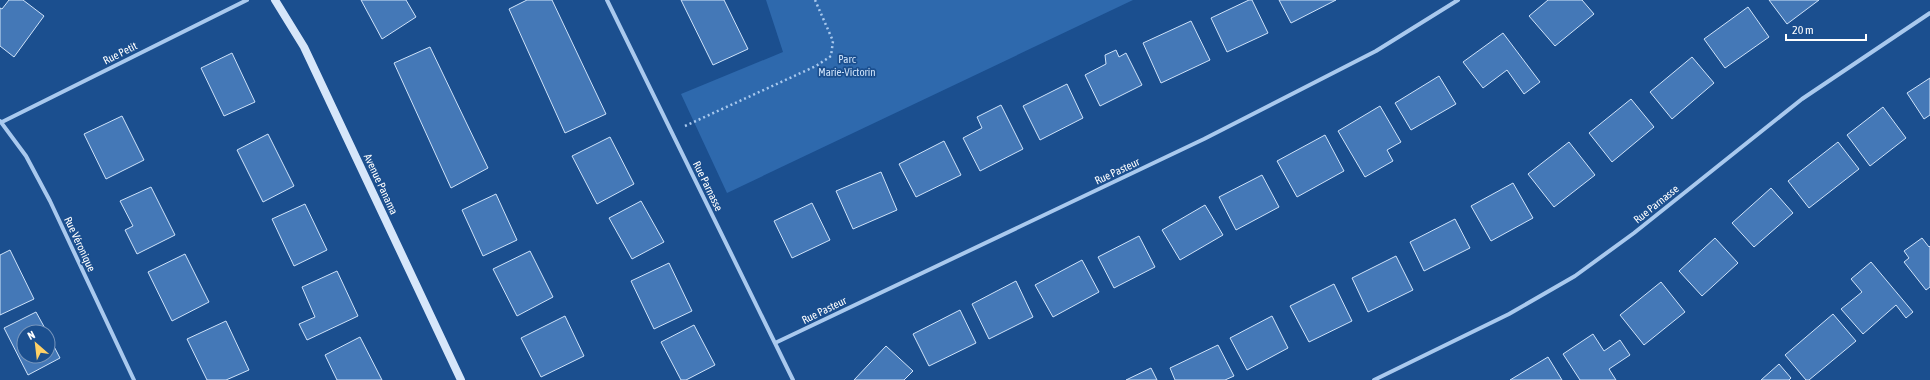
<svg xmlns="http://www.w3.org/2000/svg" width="1930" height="380" viewBox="0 0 1930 380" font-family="'Asap Condensed',sans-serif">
	<rect width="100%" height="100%" fill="#1b4f8f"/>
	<path fill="#2e69ad" d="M766 0H1133L727 193 681 94 783 52Z"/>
	<path fill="#4478b7" stroke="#cfe3fa" d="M9 0H23L44 16 14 57 0 46V8L2 9Z
		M361 0H406L416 17 382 39Z
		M527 0H552L606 114 565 133 509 9Z
		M681 0H724L748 49 713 65Z
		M1249 0H1252L1268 33 1227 52 1211 18Z
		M1279 0H1336L1291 23Z
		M1548 0H1582L1594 14 1555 46 1529 16Z
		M1769 0H1819L1787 24Z
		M1748 7 1769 37 1725 68 1704 39Z
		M1191 21 1210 60 1161 83 1143 43Z
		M1503 33 1540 82 1524 94 1507 70 1483 88 1463 62Z
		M430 47 488 168 451 188 394 63Z
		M1116 50 1119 57 1126 53 1142 85 1100 106 1085 75 1106 64 1105 55Z
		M232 53 255 102 224 116 201 68Z
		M1692 57 1714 83 1672 119 1650 92Z
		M1439 76 1456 104 1411 130 1395 103Z
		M1930 78V115L1924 119 1907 93Z
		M1067 84 1083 118 1040 140 1023 106Z
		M1631 99 1654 127 1612 162 1589 133Z
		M1001 105 1023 149 980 171 963 138 982 128 977 117Z
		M1380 106 1401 142 1387 150 1393 161 1365 177 1338 131Z
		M1883 107 1906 138 1870 166 1847 135Z
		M122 116 144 160 106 179 84 134Z
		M268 134 294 186 263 202 237 150Z
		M1325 135 1344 171 1297 197 1277 161Z
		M610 137 634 184 597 204 572 156Z
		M944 141 961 175 916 197 899 164Z
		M1569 142 1595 175 1554 207 1528 174Z
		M1838 142 1859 169 1809 208 1788 181Z
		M881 172 897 210 853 229 836 191Z
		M1262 175 1279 207 1236 230 1219 197Z
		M1513 183 1533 218 1491 241 1471 206Z
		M151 187 175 235 137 254 125 230 133 226 120 201Z
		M1771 188 1793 213 1754 247 1732 223Z
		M496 194 517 240 483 256 462 210Z
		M641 201 664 242 632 259 609 218Z
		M812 203 830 240 792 258 774 221Z
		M305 204 327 250 294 266 272 219Z
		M1205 205 1223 235 1180 260 1162 230Z
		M1455 219 1470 248 1424 271 1410 242Z
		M1139 236 1155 267 1114 288 1098 257Z
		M1715 238 1738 263 1702 296 1679 271Z
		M1922 238 1929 247 1930 246V287L1926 290 1904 262 1909 258 1904 251Z
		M10 250 34 299 0 315V255Z
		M530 251 553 297 517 316 493 269Z
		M185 254 209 302 172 321 148 272Z
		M1396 256 1413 290 1368 312 1352 278Z
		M1082 260 1099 292 1053 317 1035 285Z
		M1871 262 1913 312 1906 318 1896 305 1863 334 1841 309 1862 292 1851 279Z
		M669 263 692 311 654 329 631 281Z
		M337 271 358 316 307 340 299 324 315 317 302 287Z
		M1016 281 1033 317 989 339 972 304Z
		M1661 282 1685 312 1644 345 1620 315Z
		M1334 284 1352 321 1309 342 1290 306Z
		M960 310 976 343 929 366 913 334Z
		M36 312 47 332H24V356H48V335L60 358 28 375 4 328Z
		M1833 314 1856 341 1809 380H1806L1785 355Z
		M565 316 584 356 541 377 521 338Z
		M1272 316 1288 348 1247 370 1230 338Z
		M226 321 249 370 226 380H207L187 339Z
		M694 325 715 365 686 380H681L661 342Z
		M1593 334 1604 351 1620 340 1630 355 1609 369 1616 380H1580L1563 354Z
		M360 337 382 380H337L325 355Z
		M1218 345 1234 376 1225 380H1175L1170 368Z
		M886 346 913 371 904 380H854Z
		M1548 357 1562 380H1510Z
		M1779 364 1791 378 1789 380H1761Z
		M1151 368 1157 380H1126Z"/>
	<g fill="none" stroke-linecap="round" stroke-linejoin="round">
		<path stroke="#a9c9ee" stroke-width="2.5" stroke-dasharray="2 3" stroke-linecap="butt" d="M685 126 816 66 831 56 833 41 815 0"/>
		<path stroke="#a9c9ee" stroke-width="4" d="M607 0 793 380
			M0 121 26 156 50 201 134 380
			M2 122 247 0
			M775 343 1204 139 1376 51 1458 0
			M1374 380 1509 314 1575 276 1634 233 1802 99 1930 13"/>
		<path stroke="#d6e6fa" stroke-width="8" d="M275 0 304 47 461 380"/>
	</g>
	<g text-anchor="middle" stroke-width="3.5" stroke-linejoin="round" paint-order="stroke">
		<g font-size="11" fill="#fff" stroke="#1b4f8f">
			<text transform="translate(120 53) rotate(-27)" y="4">Rue Petit</text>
			<text transform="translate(1117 171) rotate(-25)" y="4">Rue Pasteur</text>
			<text transform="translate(381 184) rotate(65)" y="4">Avenue Panama</text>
			<text transform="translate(708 186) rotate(64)" y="4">Rue Parnasse</text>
			<text transform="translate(1656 204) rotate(-39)" y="4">Rue Parnasse</text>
			<text transform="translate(80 244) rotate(65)" y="4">Rue Véronique</text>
			<text transform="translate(824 310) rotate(-26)" y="4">Rue Pasteur</text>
		</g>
		<g font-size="11" fill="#cfe3fa" stroke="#1b4f8f">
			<text x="847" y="63">Parc<tspan x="847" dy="13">Marie-Victorin</tspan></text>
		</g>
	</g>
	<g transform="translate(36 344) rotate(332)"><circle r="19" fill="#1b4f8f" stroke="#7695bc"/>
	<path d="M0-3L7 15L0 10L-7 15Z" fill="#ffd166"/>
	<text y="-6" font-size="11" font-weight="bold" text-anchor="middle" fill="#ffffff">N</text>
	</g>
	<path d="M1786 34v6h80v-6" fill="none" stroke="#ffffff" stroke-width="2"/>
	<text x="1792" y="34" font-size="12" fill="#ffffff" stroke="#1b4f8f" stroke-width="3" paint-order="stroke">20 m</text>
</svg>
